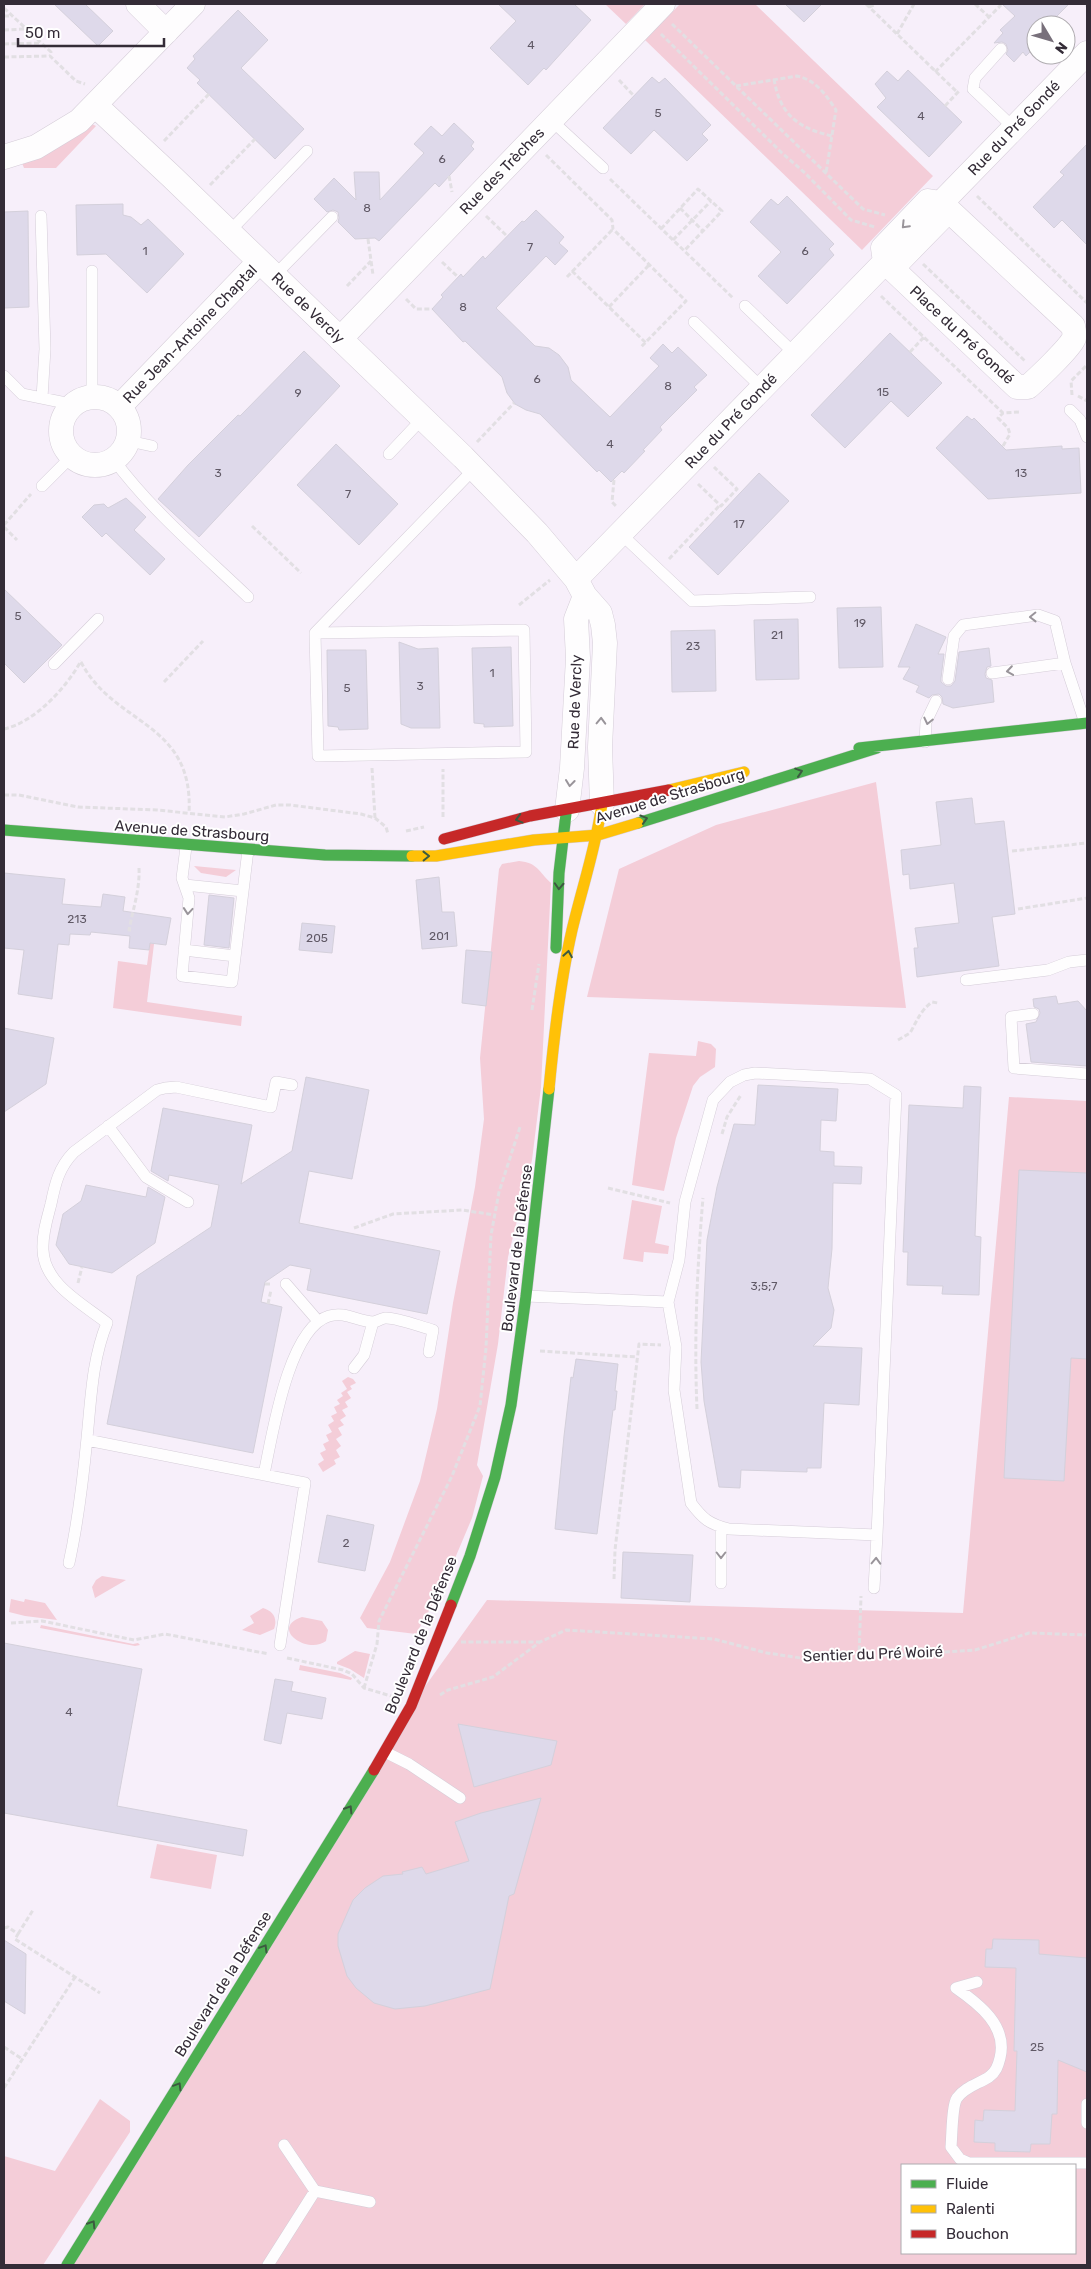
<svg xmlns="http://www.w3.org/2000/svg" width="1091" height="2269" viewBox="0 0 1091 2269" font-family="Rubik,sans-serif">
	<rect width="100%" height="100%" fill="#f7effa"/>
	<path fill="#f4cdd8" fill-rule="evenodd" d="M605 4H645L626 24Z
		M680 4H755L933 176 862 250 645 40Z
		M92 124 96 126 56 168H24L22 163 86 126Z
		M876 782 906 1008 587 997 619 869 716 825Z
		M519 861C538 863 538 871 551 883L541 1087 532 1160 508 1257 498 1344 477 1465 483 1476 472 1518 445 1582 416 1634 367 1628 360 1618 390 1562 420 1481 437 1409 453 1303 475 1187 484 1119 480 1058 499 869 502 864Z
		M194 866 236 870 226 877 201 873Z
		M150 943 154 944 147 1002 242 1016 241 1026 113 1008 118 961 147 965Z
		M698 1041 711 1044 716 1049 715 1067 700 1077 693 1086 676 1138 664 1191 632 1185 649 1053 696 1056Z
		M1009 1097 1087 1101V2265H67L411 1706 487 1600 963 1613ZM902 2165H1075V2253H902Z
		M632 1200 662 1206 655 1243 669 1246 668 1254 644 1252 643 1262 623 1259Z
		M348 1377 353 1379 356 1383 350 1386 352 1389 347 1392 351 1398 345 1402 348 1407 342 1410 346 1416 340 1420 344 1425 338 1428 342 1435 336 1439 341 1446 336 1450 340 1457 334 1460 336 1464 323 1472 318 1464 324 1460 320 1453 326 1450 323 1444 329 1441 326 1435 332 1432 328 1425 334 1421 331 1416 337 1413 334 1407 340 1404 337 1400 343 1396 341 1393 347 1389 342 1381Z
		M102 1576 126 1580 95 1598 92 1587 96 1580Z
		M11 1599 24 1602 25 1599 45 1603 57 1620 25 1616 9 1612Z
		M263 1608C273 1611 278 1618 274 1629L260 1635 242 1630 254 1623 250 1616Z
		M302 1617 322 1621 328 1630 326 1641C307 1655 269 1628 302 1617Z
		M41 1625 133 1644 138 1643 140 1645 135 1646 40 1628Z
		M355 1651 370 1654 364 1678 350 1669 337 1664V1662Z
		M300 1665 340 1673 352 1678 351 1680 299 1670Z
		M157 1844 217 1855 211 1889 150 1878Z
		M100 2099 130 2121V2132L43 2265H4V2156L55 2171Z"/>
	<path fill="#ded9ea" stroke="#d4d0db" d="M54 4H85L113 31 98 46Z
		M498 4H574L591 20 546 70 544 68 528 85 490 48 516 21Z
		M785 4H822L804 22Z
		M1002 4H1069L1056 17 1065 25H1036V46L1026 56 1023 52 1014 62 1006 54 1008 50 1006 44 1002 42 994 43 1003 33 1000 30 1015 16Z
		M238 10 268 40 241 68 304 129 275 159 197 83 200 80 187 68 195 59 193 56Z
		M908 70 962 122 929 157 877 107 886 98 875 84 887 71 898 81Z
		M652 77 659 83 665 78 711 125 702 134 708 140 687 161 654 130 631 154 603 128Z
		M454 123 474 142 471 146 474 149 439 187 435 183 379 241 375 238 355 239 338 222 339 218 338 212 333 210 327 212 314 199 334 178 356 200 354 172H379L380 200 424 153 414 144 431 126 442 136Z
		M1087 144V245L1062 220 1054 228 1033 207 1064 175 1060 172Z
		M787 196 834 244 829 249 834 255 787 304 758 276 781 252 750 222 771 199 778 205Z
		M123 204V215L131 217 141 225 148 219 184 254 147 293 106 254 77 255 76 205Z
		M536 210 564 237 559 243 568 251 555 265 546 256 496 308 535 346 549 348 559 355 568 367 571 380 610 417 659 366 650 358 663 344 672 353 678 347 707 375 694 387 697 390 660 427 662 430 643 450 645 451 624 473 622 471 611 482 599 470 597 472 540 414 526 410 515 404 507 393 502 377 465 341 463 342 432 309 443 297 441 295 461 274 463 277 483 256 485 259 522 221 524 222Z
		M28 211 29 307 4 308V212Z
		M890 333 942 383 908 417 891 401 845 448 811 415Z
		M304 351 340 386 199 537 158 499 188 465 238 415 240 416Z
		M967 416 972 420 974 418 1006 450 1062 446V449L1079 448 1081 493 988 499 936 448Z
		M336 444 398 504 359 545 297 485Z
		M759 473 789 501 718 575 689 547Z
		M126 498 146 517 134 530 165 559 150 575 106 533 102 537 82 517 94 505 104 504 108 508Z
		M4 589 62 645 24 683 4 663Z
		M881 607 883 667 839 668 837 608Z
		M798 619 799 679 756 680 754 620Z
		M916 624 946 637 938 654H944L941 678V682L946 686H951L955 681 959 652 989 648 991 666 987 667 985 674 986 678 992 680 994 702 953 708 943 704 942 697 939 694 932 695 929 698 916 692 919 686 903 679 910 667H898Z
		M715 630 716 691 672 692 671 631Z
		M399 642 418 649 438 648 440 728H411L401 724Z
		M511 647 513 726 484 727V724L474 723 472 648Z
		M327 650H366L368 729 339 730 338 727 328 726Z
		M972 798 975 824 1004 821 1015 914 992 917 999 966 917 977 914 948H918L915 928 959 923 954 883 910 889 909 874 903 875 901 850 941 845 936 802Z
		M4 873 65 879 62 904 101 907 103 894 125 897 123 911 171 918 166 945 150 943 149 950 129 948 130 936 91 932 90 935 70 934 69 945 58 944 52 999 18 994 24 950 4 948Z
		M439 877 442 912H454L457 946 422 949 416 880Z
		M209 895 234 898 229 948 204 945Z
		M302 923 335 926 332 953 299 950Z
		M466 950 492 952 486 1006 462 1003Z
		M1056 996 1058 1004 1078 1001 1087 1011V1066L1031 1062 1026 1024 1036 1022 1040 1013 1039 1009 1034 1007 1033 999Z
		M4 1028 54 1038 46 1084 4 1112Z
		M306 1077 369 1090 352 1179 309 1171 299 1223 440 1251 427 1314 307 1290 311 1269 290 1265 265 1282 261 1302 282 1307 253 1453 107 1424 137 1276 211 1227 219 1185 169 1175 168 1181 151 1171 163 1108 252 1125 241 1184 292 1151Z
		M758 1085 838 1089 836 1121 821 1120 820 1151 834 1152V1166L862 1167 861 1184 833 1183 832 1249 828 1288 834 1310 831 1328 813 1346 862 1348 859 1405 824 1403 821 1468H807V1472L741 1470 740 1488 719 1487 704 1401 701 1362 707 1240 717 1187 734 1124 755 1125Z
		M964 1086 981 1087 975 1236 981 1237 979 1295 942 1294 943 1286 907 1285 908 1252H903L909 1105 963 1108Z
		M1019 1170 1087 1173V1359L1071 1358 1064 1481 1004 1478Z
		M86 1185 146 1197 148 1187 165 1197 155 1243 112 1273 69 1264 56 1245 63 1214 81 1201Z
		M576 1359 618 1364 615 1391H617L615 1410H613L597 1534 555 1529 564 1436 571 1377 573 1378Z
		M327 1515 374 1525 365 1571 318 1562Z
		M623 1552 693 1555 690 1602 621 1598Z
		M4 1643 142 1669 117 1806 247 1830 243 1856 4 1813Z
		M275 1679 293 1682 291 1691 326 1698 322 1719 287 1713 281 1744 264 1740Z
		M458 1724 557 1741 551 1765 474 1787Z
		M541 1798 514 1894 509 1896 490 1989 425 2006 395 2009 374 2003 356 1988 347 1976 338 1946V1934L353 1900 365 1888 383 1876 403 1874 402 1872 422 1867 426 1874 469 1861 455 1822 481 1813Z
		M993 1939 1039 1940V1954L1087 1958V2072L1058 2060 1057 2114H1052L1050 2144H1031L1030 2152 995 2151V2143L974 2142 975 2120 983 2121 984 2110 1015 2111 1017 2051H1014L1016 1968 985 1967 986 1949H992Z
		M4 1940 26 1954 25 2014 4 2001Z"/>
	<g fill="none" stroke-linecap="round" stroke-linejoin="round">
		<defs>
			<path id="lane" d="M1001 49 975 78 973 89 1014 128
				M551 120 603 168
				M41 216 45 349 42 398
				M229 232 307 151
				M92 271V396
				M274 276 332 217
				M745 306 795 354
				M694 322 762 388
				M4 376 22 394 61 402 69 408
				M1070 410 1080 420 1087 437
				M129 441 152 446
				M389 454 422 419
				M114 460C152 511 202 553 248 597
				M42 486 72 456
				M621 534 692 601 810 597
				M315 633 524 630 526 752 318 756 315 633 474 469
				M54 664 98 619
				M992 673 1065 663 1085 723
				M948 679 954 636 963 625 1038 615 1055 621 1065 663
				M925 742 926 722 936 701
				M186 847 182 878 189 898 182 976 232 982 248 850
				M185 885 243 891
				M184 950 235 956
				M966 980 1048 970 1069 962 1087 960
				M1033 1014 1011 1017 1014 1068 1087 1074
				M755 1073 870 1079 896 1095 877 1535 729 1529C709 1524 703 1519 691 1503L674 1390 676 1347 668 1302 679 1260 685 1202 713 1100 730 1082 744 1075Z
				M108 1126 146 1177 188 1202
				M286 1284 318 1321
				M526 1296 668 1302
				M354 1368 364 1355 373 1322
				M87 1440 305 1483 280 1645
				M264 1474C272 1437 288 1328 329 1316 346 1311 358 1322 374 1322 377 1321 381 1319 385 1318 396 1317 421 1327 433 1330L429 1352
				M69 1563C78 1522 83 1480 87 1438 91 1399 92 1360 107 1323 83 1304 44 1284 43 1250 42 1235 47 1219 51 1204 55 1184 59 1167 74 1152L157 1090 165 1088 176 1087 271 1107 276 1082 292 1085
				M721 1583V1527
				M874 1588 877 1535
				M385 1752 409 1764 460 1798
				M977 1982 956 1988C979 2004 1008 2026 1000 2058 998 2066 996 2072 989 2077 978 2084 965 2087 957 2098 952 2105 952 2136 951 2147L960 2159 969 2163H1087
				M1087 2104V2123
				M284 2145 315 2191 370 2202
				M268 2265 315 2191"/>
			<path id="street" d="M138 4 166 32
				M95 105 171 176 463 457 537 533 576 579 585 596 600 613 603 625 605 643 600 747 602 804
				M4 157 36 147 79 121 193 4
				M941 203 1087 53
				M885 262 1017 387H1028C1037 379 1070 348 1074 338 1075 334 1074 330 1073 326L941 203
				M885 262 883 248 928 201 941 203
				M340 339 663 4
				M61 431a34 34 0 1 1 68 0a34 34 0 1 1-68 0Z
				M120 406 259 262
				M576 579 885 262 900 260 942 217 941 203
				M567 810 572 768 578 658 576 619 585 596"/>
			<path id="fast" d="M859 748 1087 723
				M638 823 877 748
				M4 830 325 855 412 856
				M556 948 559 873 566 814
				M451 1605 470 1556 495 1477 511 1405 526 1296 549 1089
				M67 2265 374 1770"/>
			<path id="slow" d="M669 790 744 772
				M412 856H436L534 840 598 835 638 823
				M549 1089C554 1036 560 982 572 930 582 888 596 847 602 804"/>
			<path id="jam" d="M444 839 530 816 669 790
				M374 1770 411 1706 451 1605"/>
		</defs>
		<use href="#lane" stroke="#d5cdd8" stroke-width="12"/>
		<use href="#street" stroke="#d5cdd8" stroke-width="25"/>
		<use href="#fast" stroke="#d5cdd8" stroke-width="12"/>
		<use href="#slow" stroke="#d5cdd8" stroke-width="12"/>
		<use href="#jam" stroke="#d5cdd8" stroke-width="12"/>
		<path stroke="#e2dfe3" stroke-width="3" stroke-dasharray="5 2.5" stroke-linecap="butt" d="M866 4 958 93
			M975 4 989 17
			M1087 4V7
			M869 7 876 4
			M4 8 51 52 50 56
			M4 16H12
			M672 24 863 209 885 215
			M4 30 25 29
			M661 34 782 153 805 173 851 220 875 227
			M897 34 914 4
			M4 44 40 43
			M4 57 50 56 76 81 85 84
			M935 72 1001 5
			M774 79C780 115 798 128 832 136
			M619 80 634 96
			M736 86 797 76C816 80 826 95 836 110L826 173
			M945 106 959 91
			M164 141 209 94
			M546 155 612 220 613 229 686 301 640 348
			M449 176 452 192
			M610 179 733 298
			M210 185 255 139
			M977 196 1087 303
			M680 208 703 231
			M486 216 507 236
			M661 229 698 189 722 211 684 251
			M368 239 373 275
			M673 240 711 201
			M442 262 458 277
			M923 264 1025 361
			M572 271 646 343
			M567 277 613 229
			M347 286 371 261
			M881 296 1003 413 1020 412
			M406 299 416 309H432
			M609 307 649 265
			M910 352 924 337
			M1072 395 1071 381 1087 365
			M1078 396 1087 401
			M477 442 514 403
			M1003 446 1010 434 1008 428 998 418 1003 413
			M614 480 612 502 617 507
			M698 484 721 506 737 489 714 467
			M4 525 31 494
			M252 526 301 573
			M4 527 17 540
			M669 559 720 505
			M519 605 550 580
			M81 662C114 726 194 721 189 813
			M164 682 203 641
			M4 729C35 722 66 688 81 661
			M372 768 375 818
			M4 795H19L78 807 157 810 225 817 244 814 276 805H290L361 814 375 818 386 827 388 834
			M443 817V769
			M406 831 424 827
			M1012 851 1087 843
			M1018 909 1087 898
			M131 930H129C133 909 140 889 139 868
			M532 1010 539 964
			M898 1040 910 1033C917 1021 920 1011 932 1002L938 1003
			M722 1134 727 1117 741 1095
			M608 1188 670 1203
			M354 1228 393 1214 462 1210 495 1215
			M78 1283 82 1267
			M265 1284H272
			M268 1304 271 1290
			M540 1351 637 1357
			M697 1409C694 1338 697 1269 703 1198
			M614 1579 615 1550 639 1344 661 1345
			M11 1623 42 1621 134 1640 165 1634 269 1654
			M461 1642H540
			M287 1658 343 1670 352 1674 364 1688 391 1696
			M859 1658 861 1596
			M364 1688 377 1644 379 1621 452 1476 480 1406 486 1348 491 1235 499 1192 520 1127
			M440 1695 448 1690 493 1677 540 1642 566 1630 714 1639 767 1653 801 1658H859L975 1650 1029 1633 1087 1635
			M4 1928 8 1927 18 1934 15 1939 100 1993
			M18 1934 33 1910
			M4 2047 22 2059
			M4 2088 75 1977"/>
		<use href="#lane" stroke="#fefdfe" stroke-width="11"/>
		<use href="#street" stroke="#fefdfe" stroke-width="24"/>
		<use href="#fast" stroke="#4caf50" stroke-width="11"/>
		<use href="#slow" stroke="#ffc107" stroke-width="11"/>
		<use href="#jam" stroke="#c62828" stroke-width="11"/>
	</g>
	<defs><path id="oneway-chevron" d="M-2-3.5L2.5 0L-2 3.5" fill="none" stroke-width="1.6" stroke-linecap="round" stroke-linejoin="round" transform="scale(1.25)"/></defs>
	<g stroke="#99949a">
		<use href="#oneway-chevron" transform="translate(905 225) rotate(134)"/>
		<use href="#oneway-chevron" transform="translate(1033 617) rotate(179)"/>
		<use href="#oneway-chevron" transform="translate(1010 671) rotate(172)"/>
		<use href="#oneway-chevron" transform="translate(601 721) rotate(-88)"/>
		<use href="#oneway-chevron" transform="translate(928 721) rotate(103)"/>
		<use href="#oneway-chevron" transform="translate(570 783) rotate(97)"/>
		<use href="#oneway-chevron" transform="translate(188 911) rotate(95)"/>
		<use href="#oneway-chevron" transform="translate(721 1555) rotate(90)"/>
		<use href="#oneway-chevron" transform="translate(876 1561) rotate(-88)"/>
	</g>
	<g stroke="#3c5a40">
		<use href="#oneway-chevron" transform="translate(799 772) rotate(-18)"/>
		<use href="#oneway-chevron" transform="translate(519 819) rotate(165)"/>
		<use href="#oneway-chevron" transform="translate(644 819) rotate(-17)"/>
		<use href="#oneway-chevron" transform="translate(426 856) rotate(-1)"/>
		<use href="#oneway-chevron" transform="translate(559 886) rotate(93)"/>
		<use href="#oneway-chevron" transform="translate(568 954) rotate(-80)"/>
		<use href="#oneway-chevron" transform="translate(349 1809) rotate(-58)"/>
		<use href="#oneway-chevron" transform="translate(264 1948) rotate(-59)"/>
		<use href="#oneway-chevron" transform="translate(178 2086) rotate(-59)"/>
		<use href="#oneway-chevron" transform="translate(92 2224) rotate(-58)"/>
	</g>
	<g text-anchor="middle" stroke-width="4" stroke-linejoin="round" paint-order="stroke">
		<g font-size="12" fill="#605966">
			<text x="531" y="49">4</text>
			<text x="658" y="117">5</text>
			<text x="921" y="120">4</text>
			<text x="442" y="163">6</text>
			<text x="367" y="212">8</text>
			<text x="530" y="251">7</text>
			<text x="145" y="255">1</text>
			<text x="805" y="255">6</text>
			<text x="463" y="311">8</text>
			<text x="537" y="383">6</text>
			<text x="668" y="390">8</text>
			<text x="883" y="396">15</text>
			<text x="298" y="397">9</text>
			<text x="610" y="448">4</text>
			<text x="218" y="477">3</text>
			<text x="1021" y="477">13</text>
			<text x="348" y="498">7</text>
			<text x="739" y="528">17</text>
			<text x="18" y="620">5</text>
			<text x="860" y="627">19</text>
			<text x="777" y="639">21</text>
			<text x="693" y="650">23</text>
			<text x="492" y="677">1</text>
			<text x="420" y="690">3</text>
			<text x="347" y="692">5</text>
			<text x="77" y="923">213</text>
			<text x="439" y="940">201</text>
			<text x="317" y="942">205</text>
			<text x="764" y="1290">3;5;7</text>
			<text x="346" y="1547">2</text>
			<text x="69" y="1716">4</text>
			<text x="1037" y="2051">25</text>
		</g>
		<g font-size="15" fill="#342c37" stroke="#fff">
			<text transform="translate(1014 128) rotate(-46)" y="5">Rue du Pré Gondé</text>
			<text transform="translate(502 171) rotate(-46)" y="5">Rue des Trèches</text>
			<text transform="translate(308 308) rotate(44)" y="5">Rue de Vercly</text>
			<text transform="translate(190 334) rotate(-46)" y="5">Rue Jean-Antoine Chaptal</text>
			<text transform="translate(962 335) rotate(43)" y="5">Place du Pré Gondé</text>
			<text transform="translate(731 421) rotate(-46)" y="5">Rue du Pré Gondé</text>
			<text transform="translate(575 702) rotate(-88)" y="5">Rue de Vercly</text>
			<text transform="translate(670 796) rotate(-17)" y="5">Avenue de Strasbourg</text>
			<text transform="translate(192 831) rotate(4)" y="5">Avenue de Strasbourg</text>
			<text transform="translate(517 1248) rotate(-83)" y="5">Boulevard de la Défense</text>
			<text transform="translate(421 1635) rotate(-68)" y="5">Boulevard de la Défense</text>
			<text transform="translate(873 1654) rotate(-2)" y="5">Sentier du Pré Woiré</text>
			<text transform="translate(223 1984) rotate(-58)" y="5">Boulevard de la Défense</text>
		</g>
	</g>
	<rect width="1091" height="2269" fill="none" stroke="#342c37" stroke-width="10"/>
	<rect x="901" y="2164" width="175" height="90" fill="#ffffff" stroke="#aeabaf"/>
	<rect x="911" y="2180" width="25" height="8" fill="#4caf50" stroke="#aeabaf"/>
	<text x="946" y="2189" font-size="15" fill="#342c37">Fluide</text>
	<rect x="911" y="2205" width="25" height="8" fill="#ffc107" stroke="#aeabaf"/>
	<text x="946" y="2214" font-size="15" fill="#342c37">Ralenti</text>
	<rect x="911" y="2230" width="25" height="8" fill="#c62828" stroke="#aeabaf"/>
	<text x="946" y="2239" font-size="15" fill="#342c37">Bouchon</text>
	<g transform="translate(1051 40) rotate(128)"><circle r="24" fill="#ffffff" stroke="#aeabaf"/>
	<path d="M0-4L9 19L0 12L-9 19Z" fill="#78707b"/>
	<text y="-8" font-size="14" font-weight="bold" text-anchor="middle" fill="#342c37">N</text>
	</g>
	<path d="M18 38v8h146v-8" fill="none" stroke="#342c37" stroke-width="2.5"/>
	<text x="25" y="38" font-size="15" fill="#342c37" stroke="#ffffff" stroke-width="4" paint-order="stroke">50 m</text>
</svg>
